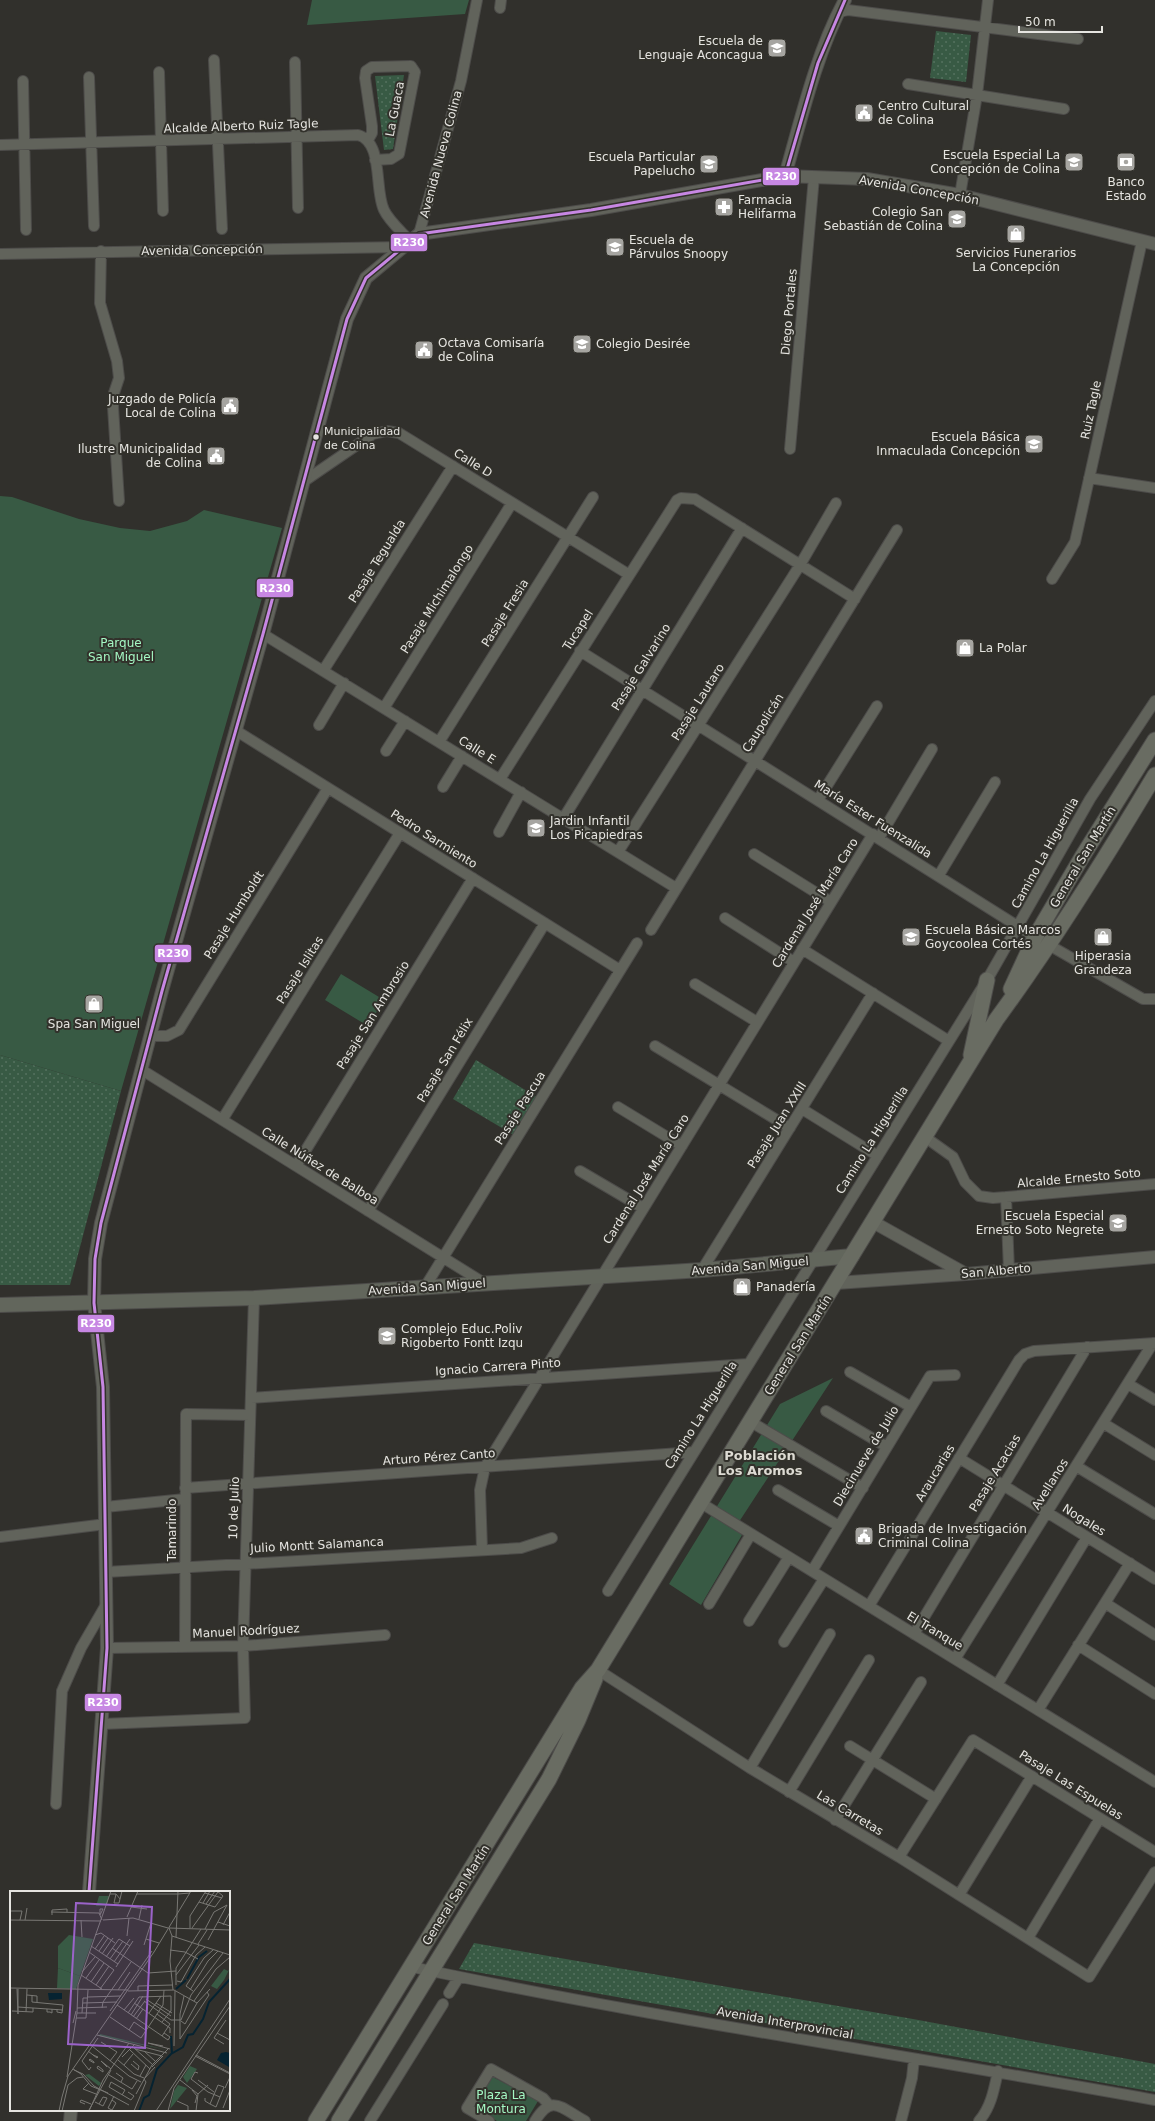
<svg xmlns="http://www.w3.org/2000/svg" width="1155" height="2121" viewBox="0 0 1155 2121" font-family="'DejaVu Sans',sans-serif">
	<defs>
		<pattern id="grass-dots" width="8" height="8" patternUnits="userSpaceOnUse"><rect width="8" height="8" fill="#385a44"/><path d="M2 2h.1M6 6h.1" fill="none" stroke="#55725f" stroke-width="1.8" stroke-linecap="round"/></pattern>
	</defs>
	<rect width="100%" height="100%" fill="#31302c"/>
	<path fill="url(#grass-dots)" d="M936 31 971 35 966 82 930 78Z
		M404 75 393 149 384 150 375 76Z
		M0 1055 121 1091 70 1285H0Z
		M476 1060 540 1099 517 1137 453 1099Z
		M474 1943 913 2019 1155 2064V2092L459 1969Z"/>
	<path fill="#385a44" d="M312 0H469L465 14 307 25Z
		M0 496 12 497 79 519 120 528 150 531 187 521 204 510 282 528 121 1091 0 1055Z
		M341 974 384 1000 368 1026 325 1000Z
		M833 1378 735 1528 742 1535 701 1605 669 1584 780 1404Z
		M491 2076 538 2101 526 2121H497L473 2107Z"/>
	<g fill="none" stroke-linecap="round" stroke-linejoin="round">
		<defs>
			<path id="minor" d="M500 8 501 0
				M839 12 848 10 1078 39
				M214 60 222 229
				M295 62 298 208
				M159 72 163 211
				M89 77 94 226
				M23 81 26 230
				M908 84 1064 109
				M368 140 372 133V126L365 78 366 71 372 67 411 66 415 72 399 154 391 159 375 160
				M0 145 358 135C384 142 374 190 384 210 389 221 402 232 410 241
				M960 195 977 95 988 0
				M419 234 461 81 477 0
				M101 251 100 303 117 361 119 378 114 393 113 407 119 501
				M0 254 403 247
				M790 449 814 177
				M1089 478 1155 488
				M303 482 373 434 387 431 399 433 628 574
				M1052 579 1075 542 1142 241
				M263 634 676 888
				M580 651 1035 937 1143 999H1155
				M323 671 453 466
				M384 708 512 503
				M319 725 344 683
				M235 730 620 970
				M439 742 593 497
				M386 751 405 721
				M500 779 677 500 681 498 695 499 855 599
				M443 787 462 756
				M818 800 877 706
				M563 819 742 528
				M499 832 521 792
				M879 838 932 749
				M618 852 800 565 836 503
				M754 854 831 902
				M939 875 995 782
				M725 918 794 962
				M651 930 897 530
				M802 949 949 1041
				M695 984 757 1022
				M151 1036H167L179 1030 328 788
				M655 1046 790 1128
				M142 1070 484 1283
				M618 1107 682 1146
				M802 1109 878 1156
				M222 1120 400 833
				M925 1137 953 1157 965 1182 979 1196 993 1198 1006 1197
				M296 1166 473 878
				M580 1171 643 1208
				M368 1211 545 923
				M702 1270 873 993
				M1009 1270 1006 1197 1155 1184
				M425 1287 637 943
				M850 1372 911 1407
				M1128 1384 1155 1400
				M251 1398 748 1364
				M826 1411 887 1447
				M751 1422 863 1488
				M1103 1423 1155 1455
				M959 1458 1155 1579
				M1076 1466 1155 1514
				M185 1488 694 1452
				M778 1490 839 1526
				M701 1503 1155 1782
				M105 1507 185 1499
				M0 1537 106 1524
				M482 1549 480 1490 485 1467 873 834
				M812 1571 930 1376 955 1375
				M106 1572 521 1548 552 1538
				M608 1591 987 980 1090 799 1155 701
				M1105 1603 1155 1635
				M709 1604 751 1534
				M869 1606 1019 1360 1025 1354 1034 1351 1155 1343
				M749 1621 789 1557
				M914 1634 1087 1347
				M784 1642 824 1579
				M1078 1645 1155 1694
				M185 1646 186 1414 250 1415
				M107 1648 243 1646 385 1635
				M955 1659 1153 1343
				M598 1670 750 1768 899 1857 1089 1977 1155 1872
				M997 1685 1087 1537
				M1038 1710 1130 1563
				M102 1724 245 1718 243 1646 254 1298
				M850 1746 936 1799
				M750 1768 830 1634
				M789 1792 869 1660
				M56 1804 62 1691 81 1648 107 1603
				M835 1820 921 1682
				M899 1857 973 1740 1155 1852
				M959 1895 1032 1776
				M1028 1938 1100 1818
				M412 1967C658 2019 907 2055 1155 2100
				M449 1993 459 1977
				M370 2121 443 2004
				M489 2121 467 2108 491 2069 543 2098 549 2105
				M535 2121C552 2093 561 2108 585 2121
				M901 2121 912 2078 914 2059
				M979 2121C991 2107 994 2090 998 2071"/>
			<path id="tertiary" d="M785 176C801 119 817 51 845 0
				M873 1222 966 1274
				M836 1283 966 1274 1155 1257
				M89 1892 107 1648 103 1387 94 1303 95 1259 101 1223 162 991 263 634 347 319 366 278 419 234 591 210 785 176 867 179 960 195 1155 244
				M70 2121 71 2110"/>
			<path id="secondary" d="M0 1305 254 1298 702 1270 852 1256"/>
			<path id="primary" d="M1011 989 1035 937 1082 857 1155 740
				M971 1055 987 980
				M316 2121 582 1688 598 1670 996 1020C1054 941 1105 859 1155 775
				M339 2121 549 1779 578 1720 595 1679"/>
		</defs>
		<use href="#minor" stroke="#4d4c4a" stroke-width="12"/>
		<use href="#tertiary" stroke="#4d4c4a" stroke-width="14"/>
		<use href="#secondary" stroke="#4d4c4a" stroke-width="16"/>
		<use href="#primary" stroke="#4d4c4a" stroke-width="17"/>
		<use href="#minor" stroke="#61635b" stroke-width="10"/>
		<use href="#tertiary" stroke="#61635b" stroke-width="12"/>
		<use href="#secondary" stroke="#62665c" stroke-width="14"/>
		<use href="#primary" stroke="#696c62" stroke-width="15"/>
		<defs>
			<path id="bus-1" d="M89 1892 107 1648 103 1387 94 1303 95 1259 101 1223 162 991 263 634 347 319 366 278 419 234 591 210 785 176 818 63 845 0"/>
		</defs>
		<use href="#bus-1" stroke="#32312b" stroke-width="6"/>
		<use href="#bus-1" stroke="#c787e3" stroke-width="3"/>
	</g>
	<defs>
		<symbol id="school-square" viewBox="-11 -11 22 22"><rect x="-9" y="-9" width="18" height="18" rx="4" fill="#a6a5a1" stroke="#32312b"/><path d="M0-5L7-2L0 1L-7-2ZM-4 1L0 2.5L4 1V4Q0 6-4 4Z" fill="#fff"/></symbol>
		<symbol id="civic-square" viewBox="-11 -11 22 22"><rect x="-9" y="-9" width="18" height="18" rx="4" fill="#a6a5a1" stroke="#32312b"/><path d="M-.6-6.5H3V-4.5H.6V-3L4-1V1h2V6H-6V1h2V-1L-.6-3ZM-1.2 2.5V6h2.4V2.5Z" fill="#fff"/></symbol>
		<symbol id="bank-square" viewBox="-11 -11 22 22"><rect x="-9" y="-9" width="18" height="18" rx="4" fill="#a6a5a1" stroke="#32312b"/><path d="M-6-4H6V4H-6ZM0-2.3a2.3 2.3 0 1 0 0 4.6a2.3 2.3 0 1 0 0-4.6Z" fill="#fff"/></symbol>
		<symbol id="pharmacy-square" viewBox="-11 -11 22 22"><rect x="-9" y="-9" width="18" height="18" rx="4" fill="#a6a5a1" stroke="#32312b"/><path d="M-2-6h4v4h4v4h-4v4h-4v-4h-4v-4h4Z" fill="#fff"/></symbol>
		<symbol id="shop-square" viewBox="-11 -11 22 22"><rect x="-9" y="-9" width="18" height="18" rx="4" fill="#a6a5a1" stroke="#32312b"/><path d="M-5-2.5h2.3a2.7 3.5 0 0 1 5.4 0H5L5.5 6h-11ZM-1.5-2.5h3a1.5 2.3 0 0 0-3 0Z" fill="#fff"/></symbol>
	</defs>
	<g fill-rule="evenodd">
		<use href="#school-square" x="766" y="37" width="22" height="22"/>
		<use href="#civic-square" x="853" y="102" width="22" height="22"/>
		<use href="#school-square" x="1063" y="151" width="22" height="22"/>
		<use href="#bank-square" x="1115" y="151" width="22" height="22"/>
		<use href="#school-square" x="698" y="153" width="22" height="22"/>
		<use href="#pharmacy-square" x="713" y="196" width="22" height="22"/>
		<use href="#school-square" x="946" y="208" width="22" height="22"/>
		<use href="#shop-square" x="1005" y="223" width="22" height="22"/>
		<use href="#school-square" x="604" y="236" width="22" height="22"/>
		<use href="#school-square" x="571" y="333" width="22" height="22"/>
		<use href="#civic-square" x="413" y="339" width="22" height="22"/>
		<use href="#civic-square" x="219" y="395" width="22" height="22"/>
		<use href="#school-square" x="1023" y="433" width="22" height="22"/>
		<use href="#civic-square" x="205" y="445" width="22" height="22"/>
		<use href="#shop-square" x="954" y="637" width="22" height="22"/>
		<use href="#school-square" x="525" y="817" width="22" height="22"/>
		<use href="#school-square" x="900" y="926" width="22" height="22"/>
		<use href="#shop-square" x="1092" y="926" width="22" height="22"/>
		<use href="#shop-square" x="83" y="993" width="22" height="22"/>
		<use href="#school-square" x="1107" y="1212" width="22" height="22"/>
		<use href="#shop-square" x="731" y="1276" width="22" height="22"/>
		<use href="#school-square" x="376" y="1325" width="22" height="22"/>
		<use href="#civic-square" x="853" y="1525" width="22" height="22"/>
	</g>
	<circle fill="#e5e4e0" stroke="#32312b" stroke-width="1.5" cx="316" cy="437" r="3.5"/>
	<g text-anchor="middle" stroke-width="4" stroke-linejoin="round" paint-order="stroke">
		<g font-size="11" fill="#e5e4e0" stroke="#32312b" text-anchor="start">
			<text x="324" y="435">Municipalidad<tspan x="324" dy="14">de Colina</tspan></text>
		</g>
		<g font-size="12" fill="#e5e4e0" stroke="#32312b" text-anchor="start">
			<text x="763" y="45" text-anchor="end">Escuela de<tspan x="763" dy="14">Lenguaje Aconcagua</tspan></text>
			<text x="878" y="110">Centro Cultural<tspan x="878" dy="14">de Colina</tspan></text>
			<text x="1060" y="159" text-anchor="end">Escuela Especial La<tspan x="1060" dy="14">Concepción de Colina</tspan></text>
			<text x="695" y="161" text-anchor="end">Escuela Particular<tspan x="695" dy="14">Papelucho</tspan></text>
			<text x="1126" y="186" text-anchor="middle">Banco<tspan x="1126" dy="14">Estado</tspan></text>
			<text x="738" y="204">Farmacia<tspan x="738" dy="14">Helifarma</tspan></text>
			<text x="943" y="216" text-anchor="end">Colegio San<tspan x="943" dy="14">Sebastián de Colina</tspan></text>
			<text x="629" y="244">Escuela de<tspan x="629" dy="14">Párvulos Snoopy</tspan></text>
			<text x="1016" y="257" text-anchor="middle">Servicios Funerarios<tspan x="1016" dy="14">La Concepción</tspan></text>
			<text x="438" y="347">Octava Comisaría<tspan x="438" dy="14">de Colina</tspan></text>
			<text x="596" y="348">Colegio Desirée</text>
			<text x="216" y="403" text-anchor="end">Juzgado de Policía<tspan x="216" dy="14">Local de Colina</tspan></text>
			<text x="1020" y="441" text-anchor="end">Escuela Básica<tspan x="1020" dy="14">Inmaculada Concepción</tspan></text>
			<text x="202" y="453" text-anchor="end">Ilustre Municipalidad<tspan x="202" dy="14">de Colina</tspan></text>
			<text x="979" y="652">La Polar</text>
			<text x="550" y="825">Jardin Infantil<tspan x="550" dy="14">Los Picapiedras</tspan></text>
			<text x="925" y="934">Escuela Básica Marcos<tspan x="925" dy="14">Goycoolea Cortés</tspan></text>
			<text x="1103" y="960" text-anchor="middle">Hiperasia<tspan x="1103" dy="14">Grandeza</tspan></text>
			<text x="94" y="1028" text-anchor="middle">Spa San Miguel</text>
			<text x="1104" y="1220" text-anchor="end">Escuela Especial<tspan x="1104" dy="14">Ernesto Soto Negrete</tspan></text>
			<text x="756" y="1291">Panadería</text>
			<text x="401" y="1333">Complejo Educ.Poliv<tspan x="401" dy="14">Rigoberto Fontt Izqu</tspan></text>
			<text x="878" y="1533">Brigada de Investigación<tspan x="878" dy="14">Criminal Colina</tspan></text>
		</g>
		<g font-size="12" fill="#e5e4e0" stroke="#32312b">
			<text transform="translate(395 109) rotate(-79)" y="4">La Guaca</text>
			<text transform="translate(241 126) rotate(-2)" y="4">Alcalde Alberto Ruiz Tagle</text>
			<text transform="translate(441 154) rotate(-75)" y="4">Avenida Nueva Colina</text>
			<text transform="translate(919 190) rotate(10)" y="4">Avenida Concepción</text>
			<text transform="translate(202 250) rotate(-1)" y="4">Avenida Concepción</text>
			<text transform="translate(789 312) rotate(-85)" y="4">Diego Portales</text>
			<text transform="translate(1091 410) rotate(-78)" y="4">Ruiz Tagle</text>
			<text transform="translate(473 463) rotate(32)" y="4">Calle D</text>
			<text transform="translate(377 561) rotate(-58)" y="4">Pasaje Tegualda</text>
			<text transform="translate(437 599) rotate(-58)" y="4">Pasaje Michimalongo</text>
			<text transform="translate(505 613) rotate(-58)" y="4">Pasaje Fresia</text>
			<text transform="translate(578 630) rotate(-58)" y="4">Tucapel</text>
			<text transform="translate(641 667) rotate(-58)" y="4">Pasaje Galvarino</text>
			<text transform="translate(698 702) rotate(-58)" y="4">Pasaje Lautaro</text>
			<text transform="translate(763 723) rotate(-58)" y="4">Caupolicán</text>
			<text transform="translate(477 750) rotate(32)" y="4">Calle E</text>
			<text transform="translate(873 819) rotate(32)" y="4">María Ester Fuenzalida</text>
			<text transform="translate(434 839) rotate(32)" y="4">Pedro Sarmiento</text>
			<text transform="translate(1045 853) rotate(-61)" y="4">Camino La Higuerilla</text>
			<text transform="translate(1083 857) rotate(-59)" y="4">General San Martín</text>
			<text transform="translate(815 903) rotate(-58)" y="4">Cardenal José María Caro</text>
			<text transform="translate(234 915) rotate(-58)" y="4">Pasaje Humboldt</text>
			<text transform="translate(300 970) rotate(-58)" y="4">Pasaje Islitas</text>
			<text transform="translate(373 1015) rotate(-58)" y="4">Pasaje San Ambrosio</text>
			<text transform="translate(445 1060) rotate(-59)" y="4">Pasaje San Félix</text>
			<text transform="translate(520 1108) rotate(-58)" y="4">Pasaje Pascua</text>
			<text transform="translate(777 1125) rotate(-58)" y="4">Pasaje Juan XXIII</text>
			<text transform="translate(872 1140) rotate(-58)" y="4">Camino La Higuerilla</text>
			<text transform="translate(320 1166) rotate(32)" y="4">Calle Núñez de Balboa</text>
			<text transform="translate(1079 1178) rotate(-5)" y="4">Alcalde Ernesto Soto</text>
			<text transform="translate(646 1179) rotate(-58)" y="4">Cardenal José María Caro</text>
			<text transform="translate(750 1266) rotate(-5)" y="4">Avenida San Miguel</text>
			<text transform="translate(996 1271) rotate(-5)" y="4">San Alberto</text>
			<text transform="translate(427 1287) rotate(-4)" y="4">Avenida San Miguel</text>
			<text transform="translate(798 1345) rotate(-58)" y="4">General San Martín</text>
			<text transform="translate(498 1367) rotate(-4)" y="4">Ignacio Carrera Pinto</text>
			<text transform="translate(701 1415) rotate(-58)" y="4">Camino La Higuerilla</text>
			<text transform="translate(866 1456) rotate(-59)" y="4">Diecinueve de Julio</text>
			<text transform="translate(439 1457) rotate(-4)" y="4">Arturo Pérez Canto</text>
			<text transform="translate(935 1473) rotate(-59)" y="4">Araucarias</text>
			<text transform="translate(995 1473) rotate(-59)" y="4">Pasaje Acacias</text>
			<text transform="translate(1050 1484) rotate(-58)" y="4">Avellanos</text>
			<text transform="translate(234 1508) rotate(-88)" y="4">10 de Julio</text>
			<text transform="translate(1084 1520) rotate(32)" y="4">Nogales</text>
			<text transform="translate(172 1530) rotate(-90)" y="4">Tamarindo</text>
			<text transform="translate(317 1545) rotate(-3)" y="4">Julio Montt Salamanca</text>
			<text transform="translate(246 1631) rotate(-3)" y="4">Manuel Rodríguez</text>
			<text transform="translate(935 1631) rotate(31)" y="4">El Tranque</text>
			<text transform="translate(1071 1785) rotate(32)" y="4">Pasaje Las Espuelas</text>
			<text transform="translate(850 1813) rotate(31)" y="4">Las Carretas</text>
			<text transform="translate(456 1895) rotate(-58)" y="4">General San Martín</text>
			<text transform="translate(785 2023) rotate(10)" y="4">Avenida Interprovincial</text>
		</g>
		<g font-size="12" fill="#a4f8c4" stroke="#32312b">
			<text x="121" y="647">Parque<tspan x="121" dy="14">San Miguel</tspan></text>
			<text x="501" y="2099">Plaza La<tspan x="501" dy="14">Montura</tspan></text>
		</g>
		<g font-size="13" font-weight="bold" fill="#dddbd3" stroke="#32312b">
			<text x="760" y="1460">Población<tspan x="760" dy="15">Los Aromos</tspan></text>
		</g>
	</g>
	<g transform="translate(10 1891)">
		<rect width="220" height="220" fill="#31302c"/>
		<path d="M48 77 70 85 66 98 47 97ZM90 143 157 159 89 145Z" fill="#385a44"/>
		<path d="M89 5H99L97 14 86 15ZM59 44 83 48 70 85 48 77V55ZM220 77 214 89 207 98 201 95 214 78 218 80ZM180 175 187 178 177 192 173 186ZM79 183 91 192 89 195 75 184ZM168 194 177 197 160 218 164 200Z" fill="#385a44"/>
		<path d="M38 102H52V108L39 109ZM216 161 220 162 219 176 207 169 211 162Z" fill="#062331"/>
		<path fill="none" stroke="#062331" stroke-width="2" d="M177 88 189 66 197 60M166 98 176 89M161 145 162 163M129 220 134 207 139 204 147 178 161 163 173 156 178 144 183 143 193 128 199 111 220 88"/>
		<path fill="none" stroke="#797874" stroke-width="1" d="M195 2 212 7M100 3H106L110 8M106 3 104 12H109L112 0M127 3H168M168 3 180 2M189 11 205 16M193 12 200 0M196 13 205 0M121 16 137 18M205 16 213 5 207 0M0 20H12L10 29M41 21 89 22 92 29M90 23V18H93L90 24M42 24V19L57 18V21M117 26 128 0M129 28 132 14M0 29 91 30M15 29 17 17M71 29 72 46M93 29 123 27 158 37M208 31 220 35M213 34 220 21M159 37 162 45 220 64M159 37 220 39M180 37V25L196 0M182 37 208 1M195 38 204 21 217 14M85 44 91 42 105 52M117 45 119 27M162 45 160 70 163 99M166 46 168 0M136 48 149 52M198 49 217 14M188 53 197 39M134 54 141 32M81 55 108 73M102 57 138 82 166 80M85 58 94 45M160 59 175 61 188 68M89 60 98 47M79 61 104 79M92 63 103 47M96 66 109 48 120 55M100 68 113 50M104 71 120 48M106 76 123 50M72 81 85 66M71 84 92 98M166 84 189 54M76 87 89 69M167 90 171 91 186 64 195 56M81 91 94 72M86 94 99 75M166 94V77L191 38M0 97 118 99M7 98 8 123V98M90 98 104 79M108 99 120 81M180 99 198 70 208 60M118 100 164 99 187 112M128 100V95L162 94M183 100 176 95 194 67 203 59M17 104 27 105V111M22 104V111L53 114 52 122 47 121V118M78 106 111 105M136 108 161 125M134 110 161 129H171M184 110 206 78 220 66M73 112 107 111M124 112 160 137V142M146 112 162 122M187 112 200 98M107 114 158 149 160 146 154 142M8 116 53 119M67 117 97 116M92 117 93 111 121 71M37 118V121H40L42 122V118M114 119 124 107M2 120 23 121V117M100 120 142 60M16 121 17 98M67 122H86M72 122 73 107H77M118 122 129 106 161 105V120L152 131M139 122 151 105M147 123 160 133 152 145M121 124 133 105M100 126 131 147 153 114 154 99M123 126 135 110M66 127H76L78 99M126 128 133 118M171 129 181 104 213 62M171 130 175 133 187 112M63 132 66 120M119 139 124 131 137 140M207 142 220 149M87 144 157 162M170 148 199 104 197 101M170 148V123L174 105M91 151 107 161 100 170M138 152 160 158M138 152 153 155M214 153 204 147 216 129M82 155 119 185 131 191M164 155 165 100M123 156 143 174M125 158 152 165M120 159 140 178M78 160 87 167 88 166 83 164M134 160 145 170M186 164 220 182M185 165 220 183M112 166 125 153M80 168 84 171V172L79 169ZM108 169 124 183 134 187M121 173 128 179 129 175 123 170M114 174 123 163M88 175 93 179V181L87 177ZM81 176 79 179 72 170 88 147M97 176 91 170 101 178M142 176 153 165M63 178 71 183 81 195 98 202M64 179 73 183 84 195 119 214M106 182 113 187 111 191M188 182 185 181 181 188 198 201 210 206M99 184 122 198 127 190M130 185 136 174M57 186 67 122 68 94 101 0M170 189 188 203 186 220M188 189 204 201M79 192 73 198 86 203M215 197 220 186M182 199 187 205 185 212M126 203 142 174 159 157M188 203 198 194M112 204 115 199 101 191 99 196 121 209 124 205 118 201M52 206 58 185 144 61 181 0M195 207V210L200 213 206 216 214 196 208 194 200 213M102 209 106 212 102 219 98 217 104 205M167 210 178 215V220M85 211 93 215 97 207 93 206 89 213M75 213 70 211 71 209 81 213M213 217 220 199M79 219 101 179M49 220 52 206M52 220 58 194 67 187 73 186M79 220 93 189 119 152M124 220 136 191 134 188 145 176M146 220 220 108M158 220 164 197 220 115"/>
		<path fill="#9b63c9" fill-opacity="0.15" stroke="#9b63c9" stroke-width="2" d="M66 12 142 16 135 157 58 153Z"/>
		<rect width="220" height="220" fill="none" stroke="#e5e4e0" stroke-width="2"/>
	</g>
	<g stroke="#32312b" stroke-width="1.5">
		<rect x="762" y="167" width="38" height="19" rx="4" fill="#c787e3"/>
		<rect x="390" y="233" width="38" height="19" rx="4" fill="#c787e3"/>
		<rect x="256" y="578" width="38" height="20" rx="4" fill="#c787e3"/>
		<rect x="154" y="944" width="38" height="19" rx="4" fill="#c787e3"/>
		<rect x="77" y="1314" width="38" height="19" rx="4" fill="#c787e3"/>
		<rect x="84" y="1693" width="38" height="19" rx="4" fill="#c787e3"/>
	</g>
	<g font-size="11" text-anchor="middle" font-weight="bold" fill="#fff">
		<text x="781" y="180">R230</text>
		<text x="409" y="246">R230</text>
		<text x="275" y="592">R230</text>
		<text x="173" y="957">R230</text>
		<text x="96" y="1327">R230</text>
		<text x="103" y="1706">R230</text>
	</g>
	<path d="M1019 26v6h83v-6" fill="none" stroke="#e5e4e0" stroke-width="2"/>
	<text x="1025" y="26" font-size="12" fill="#e5e4e0" stroke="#32312b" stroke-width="3" paint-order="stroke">50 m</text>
</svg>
